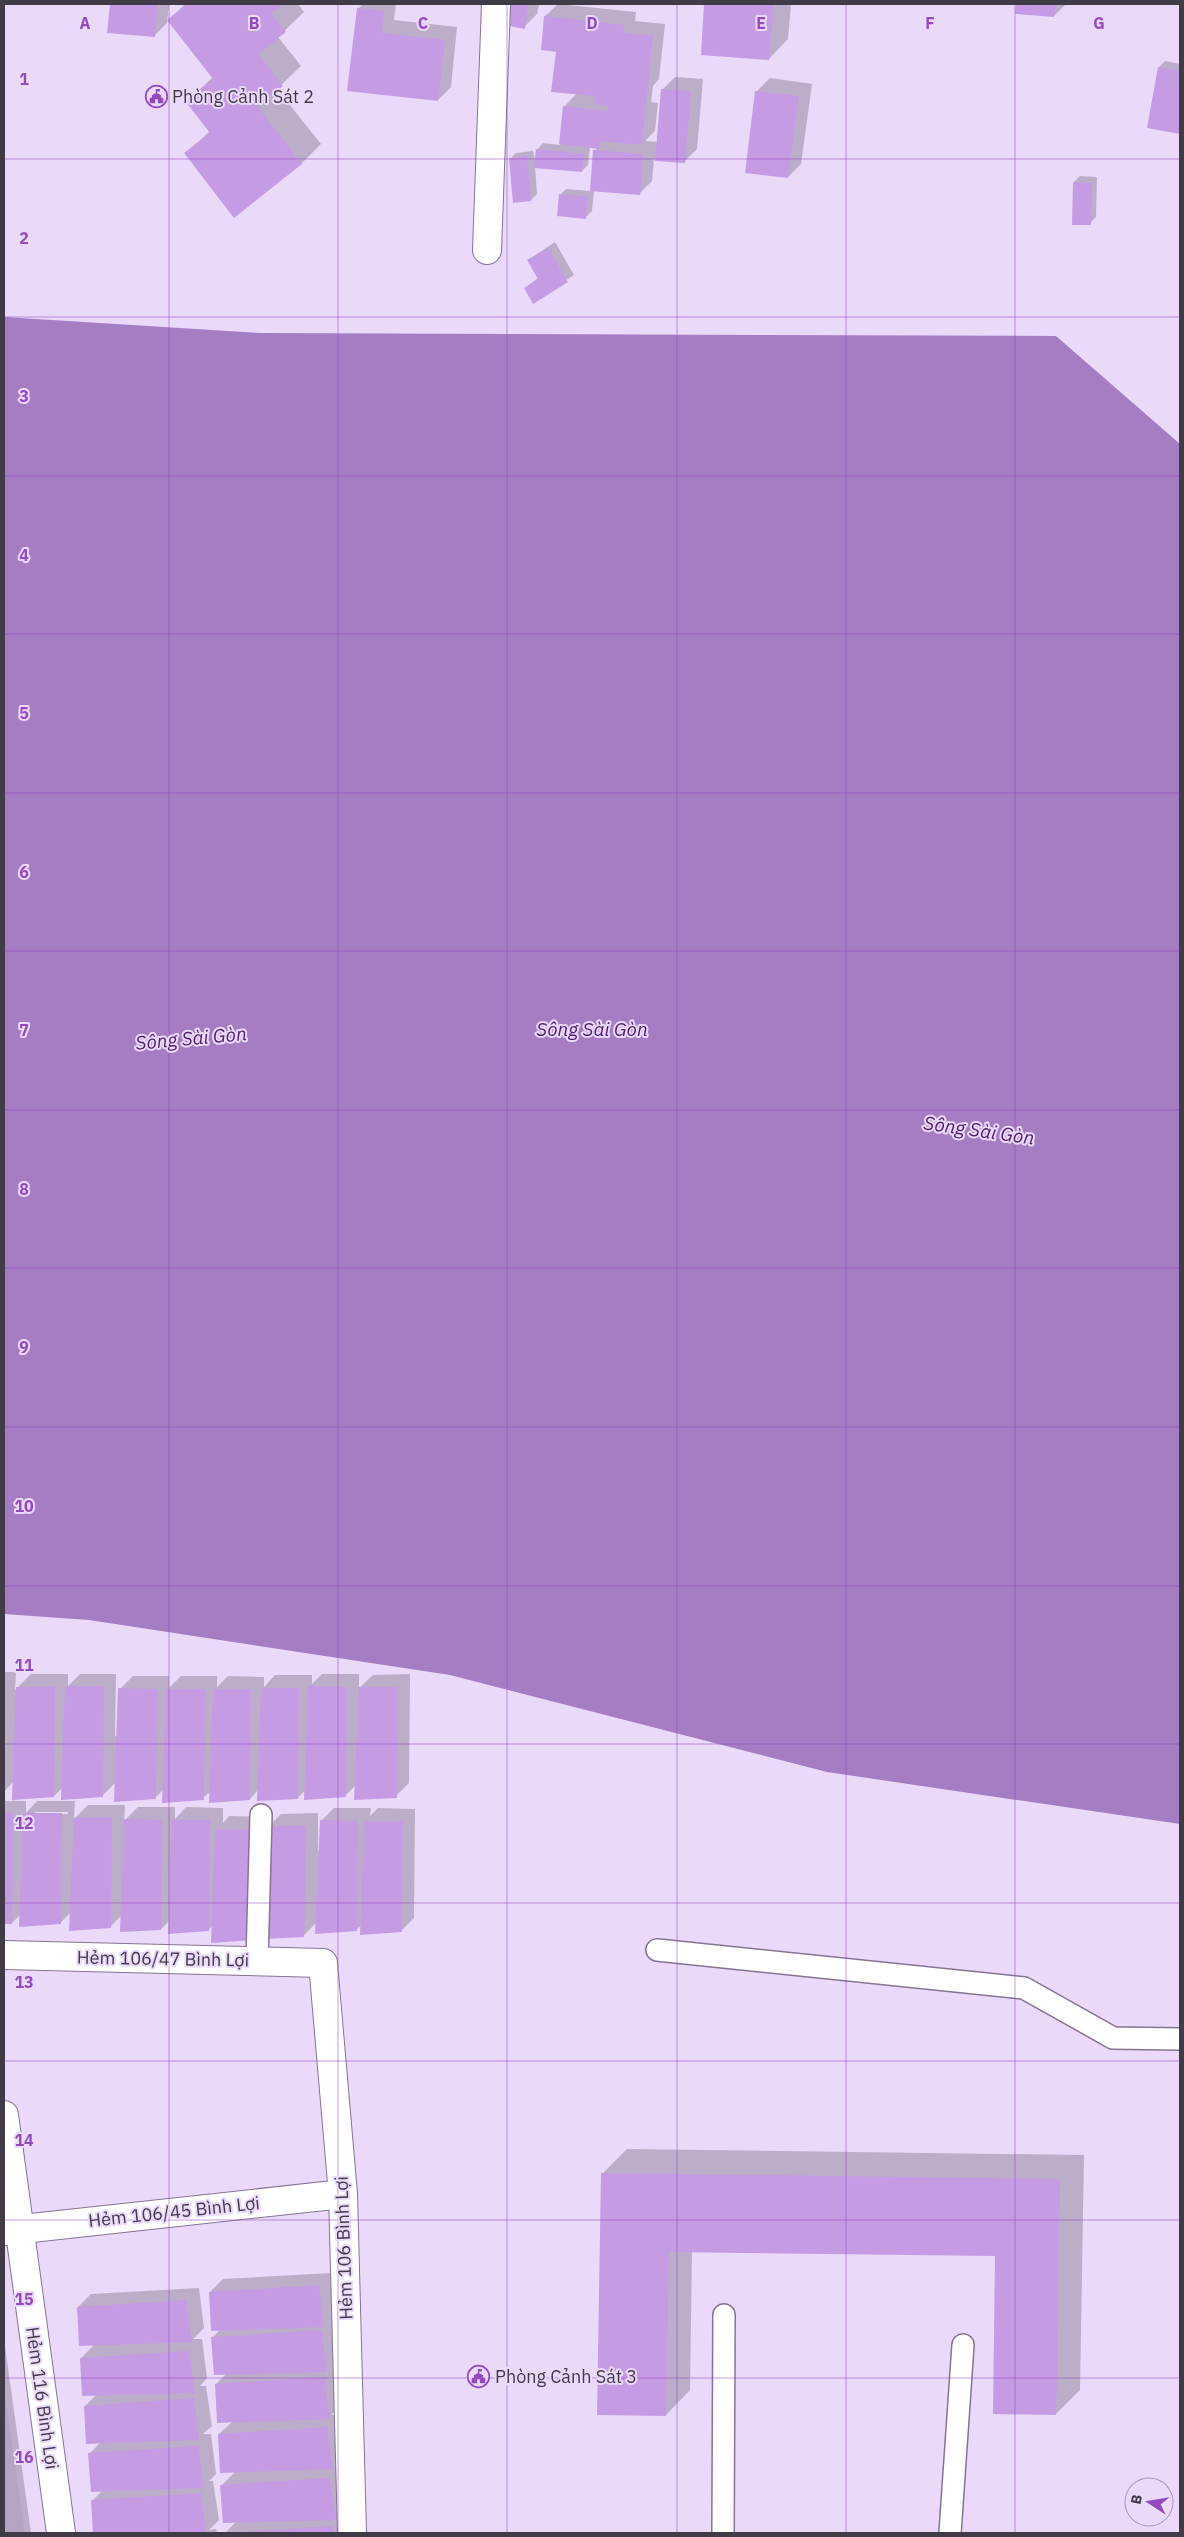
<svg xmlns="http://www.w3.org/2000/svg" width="1184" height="2537" viewBox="0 0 1184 2537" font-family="'IBM Plex Sans',sans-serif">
	<rect width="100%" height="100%" fill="#ebd9fa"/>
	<path fill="#e4cef6" d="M4 2390 25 2533H4Z"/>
	<path fill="#a57dc3" d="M4 317 260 333 1056 336 1180 444V1824L827 1772 450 1675 89 1620 4 1614Z"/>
	<path fill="#0003" fill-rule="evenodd" d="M111 4H169L167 23 154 36 108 31Z
		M185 4H298L304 12 278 37 301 66 277 89 321 144 302 163 234 216 186 153 210 131 187 101 213 77 169 20Z
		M363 4H396L394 20 457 27 451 87 438 100 358 9Z
		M502 4H539L537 14 524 27Z
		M558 4 636 12 635 21 665 24 659 79 653 86 651 102 658 103 655 131 645 141 658 142 662 90 675 77 703 79 697 149 684 162 654 159 652 181 639 194 594 190 592 211 586 217 560 195 566 189 591 191 594 151 598 147H590L588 165 582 171 535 166 537 194 531 200 514 202 510 159 516 153 533 151 536 164 537 150 543 143 560 145 564 107 577 93 557 51 545 16Z
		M706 4H791L788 39 769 59 702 54Z
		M1017 4H1066L1054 16 1016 12Z
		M1165 61 1180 64V132L1148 127 1159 67Z
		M770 78 812 84 801 164 788 177 757 91Z
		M1080 176 1097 177 1096 217 1090 223 1074 182Z
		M555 242 574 275 533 302 525 288 538 278 528 260Z
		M4 1672H16L15 1690 31 1674H68V1686L80 1674H116L115 1736H118L120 1689 133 1676H169V1688L181 1676H217V1687L228 1676 264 1677V1687L275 1675H312V1684L322 1674H359V1688L373 1675 410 1674 409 1783 396 1796 356 1785 345 1796 306 1789 298 1798 258 1790 250 1799 211 1791 203 1798 164 1789 155 1798 116 1782 102 1796 63 1787 54 1796 14 1799V1801H26V1813L37 1801H75L74 1819 88 1805H125L124 1821 138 1807H175V1819L186 1807 223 1808V1823L229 1816 266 1817V1829L281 1814 318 1813V1851H320L321 1821 334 1808H371L370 1816 378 1808 415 1809 414 1918 401 1931 362 1925 356 1930 317 1922 304 1935 213 1926 209 1929 170 1920 161 1929 122 1915 110 1927 71 1912 60 1923 21 1914 12 1923H4V1801H13L14 1781 4 1792ZM35 1812H68V1814L35 1815Z
		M627 2149 1084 2155 1080 2390 1056 2414 996 2255 692 2251 690 2390 666 2415 602 2174Z
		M331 2273 337 2313 332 2318H334L339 2357 332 2365H337L342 2404 331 2415H340L346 2455 334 2466H343L348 2533H225L236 2522 222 2485 236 2471 219 2434 233 2421 216 2384 227 2373 213 2337 221 2329 210 2292 223 2279Z
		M199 2288 204 2328 193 2339H202L207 2378 200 2386H206L212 2426 203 2434H211L216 2474 209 2481H213L219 2520 209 2530 216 2529 217 2533H94L92 2501 103 2490 90 2453 101 2442 85 2406 97 2394 81 2358 95 2344 78 2307 91 2294Z
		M5 2346 31 2533H4Z"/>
	<path fill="#c59be4" d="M110 4H158L155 37 107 33Z
		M187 4H284L271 13 286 32 258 54 283 86 257 106 302 164 234 218 184 153 210 133 185 101 213 79 167 20Z
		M501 4H528L525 29 498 24Z
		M704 4H774L769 60 701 55Z
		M1016 4H1056L1054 17 1015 14Z
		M357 8 384 11 382 33 445 40 438 101 347 91Z
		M544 16 624 25 623 33 653 36 642 145 600 141 599 149 559 144 563 106 608 111V106L594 104 595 96 551 92 556 52 541 50Z
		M1158 67 1180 71 1178 81 1180 82V134L1147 128Z
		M661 89 691 91 685 163 655 161Z
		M755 91 799 96 788 178 745 173Z
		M536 149 584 154 582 172 534 168Z
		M593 150 643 154 640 195 590 191Z
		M527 156 531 201 513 203 509 158Z
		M1073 182 1092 183 1091 225H1072Z
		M559 194 588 197 586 219 557 216Z
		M548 248 568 282 533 304 524 288 538 279 527 260Z
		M65 1686H104L103 1797 61 1800Z
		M308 1686 347 1687 346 1797 304 1800Z
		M16 1687H55L54 1797 12 1800Z
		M359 1687H397V1798L354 1800Z
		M118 1688 157 1689 156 1799 114 1802Z
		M261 1688H299L298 1799 257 1801Z
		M166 1689H205L204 1800 162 1803Z
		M213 1689H251L250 1800 209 1803Z
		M4 1813H13L12 1924H4Z
		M23 1813H62L61 1924 19 1927Z
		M112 1817 111 1928 69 1931 74 1818Z
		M124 1819 162 1820 161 1930 120 1932Z
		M172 1820H210L209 1931 168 1934Z
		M320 1820 358 1821 357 1931 315 1934Z
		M364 1821H403L402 1932 360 1935Z
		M267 1826H306L304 1937 263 1939Z
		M215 1829H254L253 1940 211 1943Z
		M601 2173 1060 2179 1056 2415 993 2414 995 2256 669 2252 666 2416 597 2415Z
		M319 2285 324 2327 211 2331 209 2292Z
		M186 2300 192 2342 79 2346 77 2307Z
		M322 2330 327 2372 214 2375 211 2337Z
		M189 2351 195 2393 82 2396 80 2358Z
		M324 2377 330 2419 217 2423 215 2384Z
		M194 2398 199 2440 86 2444 84 2406Z
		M327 2427 333 2469 220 2473 218 2434Z
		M198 2446 204 2488 91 2492 88 2453Z
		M330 2478 336 2520 223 2523 220 2485Z
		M201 2493 206 2533H93L91 2500Z
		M333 2526 334 2533H242V2532Z"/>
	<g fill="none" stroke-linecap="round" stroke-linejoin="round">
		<defs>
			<path id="lane" d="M657 1950 1024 1988 1113 2038 1180 2039
				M257 1961 261 1815
				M723 2533 724 2315
				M950 2533 963 2345"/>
			<path id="street" d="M487 250 496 4
				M4 1955 323 1963 343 2194 352 2533
				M4 2115 61 2533
				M4 2231 343 2194"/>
		</defs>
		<use href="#lane" stroke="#857492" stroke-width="24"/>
		<use href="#street" stroke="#857492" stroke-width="30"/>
		<use href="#lane" stroke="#fff" stroke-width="21"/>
		<use href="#street" stroke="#fff" stroke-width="28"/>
	</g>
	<path fill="none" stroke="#914bbf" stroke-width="1" stroke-opacity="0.55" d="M169 4V2533M338 4V2533M507 4V2533M677 4V2533M846 4V2533M1015 4V2533M4 159H1180M4 317H1180M4 476H1180M4 634H1180M4 793H1180M4 951H1180M4 1110H1180M4 1268H1180M4 1427H1180M4 1586H1180M4 1744H1180M4 1903H1180M4 2061H1180M4 2220H1180M4 2378H1180"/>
	<defs>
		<symbol id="civic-ring" viewBox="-11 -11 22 22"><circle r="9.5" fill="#ebd9fa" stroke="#914bbf" stroke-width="1.5"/><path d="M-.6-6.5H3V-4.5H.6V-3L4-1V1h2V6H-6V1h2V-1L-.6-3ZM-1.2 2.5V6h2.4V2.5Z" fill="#914bbf"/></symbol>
	</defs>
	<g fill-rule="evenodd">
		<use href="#civic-ring" x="144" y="84" width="25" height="25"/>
		<use href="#civic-ring" x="466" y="2364" width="25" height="25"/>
	</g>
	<g text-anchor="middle" stroke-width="4" stroke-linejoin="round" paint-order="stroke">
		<g font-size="18" fill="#413a47" stroke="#ebd9fa" text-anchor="start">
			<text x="172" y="103">Phòng Cảnh Sát 2</text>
			<text x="495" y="2383">Phòng Cảnh Sát 3</text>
		</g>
		<g font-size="18" fill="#413a47" stroke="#ebd9fa">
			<text transform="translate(163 1959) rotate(1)" y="6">Hẻm 106/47 Bình Lợi</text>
			<text transform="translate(174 2212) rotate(-6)" y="6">Hẻm 106/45 Bình Lợi</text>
			<text transform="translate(344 2248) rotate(-92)" y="6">Hẻm 106 Bình Lợi</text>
			<text transform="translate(42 2398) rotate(82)" y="6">Hẻm 116 Bình Lợi</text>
		</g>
		<g font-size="19" font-style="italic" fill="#501b6f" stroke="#ebd9fa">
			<text x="592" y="1036">Sông Sài Gòn</text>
			<text transform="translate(191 1038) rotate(-5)" y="7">Sông Sài Gòn</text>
			<text transform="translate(979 1130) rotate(8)" y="7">Sông Sài Gòn</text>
		</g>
	</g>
	<g font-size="16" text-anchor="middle" font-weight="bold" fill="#914bbf" stroke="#ebd9fa" stroke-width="4" stroke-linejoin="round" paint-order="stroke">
		<text x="85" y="29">A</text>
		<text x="254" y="29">B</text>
		<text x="423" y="29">C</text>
		<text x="592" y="29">D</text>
		<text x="761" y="29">E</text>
		<text x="930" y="29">F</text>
		<text x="1099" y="29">G</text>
		<text x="24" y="85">1</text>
		<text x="24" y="244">2</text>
		<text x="24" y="402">3</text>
		<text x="24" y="561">4</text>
		<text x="24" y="719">5</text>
		<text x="24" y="878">6</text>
		<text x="24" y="1036">7</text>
		<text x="24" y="1195">8</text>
		<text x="24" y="1353">9</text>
		<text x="24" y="1512">10</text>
		<text x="24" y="1671">11</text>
		<text x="24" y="1829">12</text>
		<text x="24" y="1988">13</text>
		<text x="24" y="2146">14</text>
		<text x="24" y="2305">15</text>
		<text x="24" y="2463">16</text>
	</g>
	<rect width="1184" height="2537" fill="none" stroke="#413a47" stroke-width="10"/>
	<g transform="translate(1149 2502) rotate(282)"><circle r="24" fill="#ebd9fa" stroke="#a799b2"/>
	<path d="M0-4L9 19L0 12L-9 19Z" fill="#914bbf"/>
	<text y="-8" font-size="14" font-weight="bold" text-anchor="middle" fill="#413a47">B</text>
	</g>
</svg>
